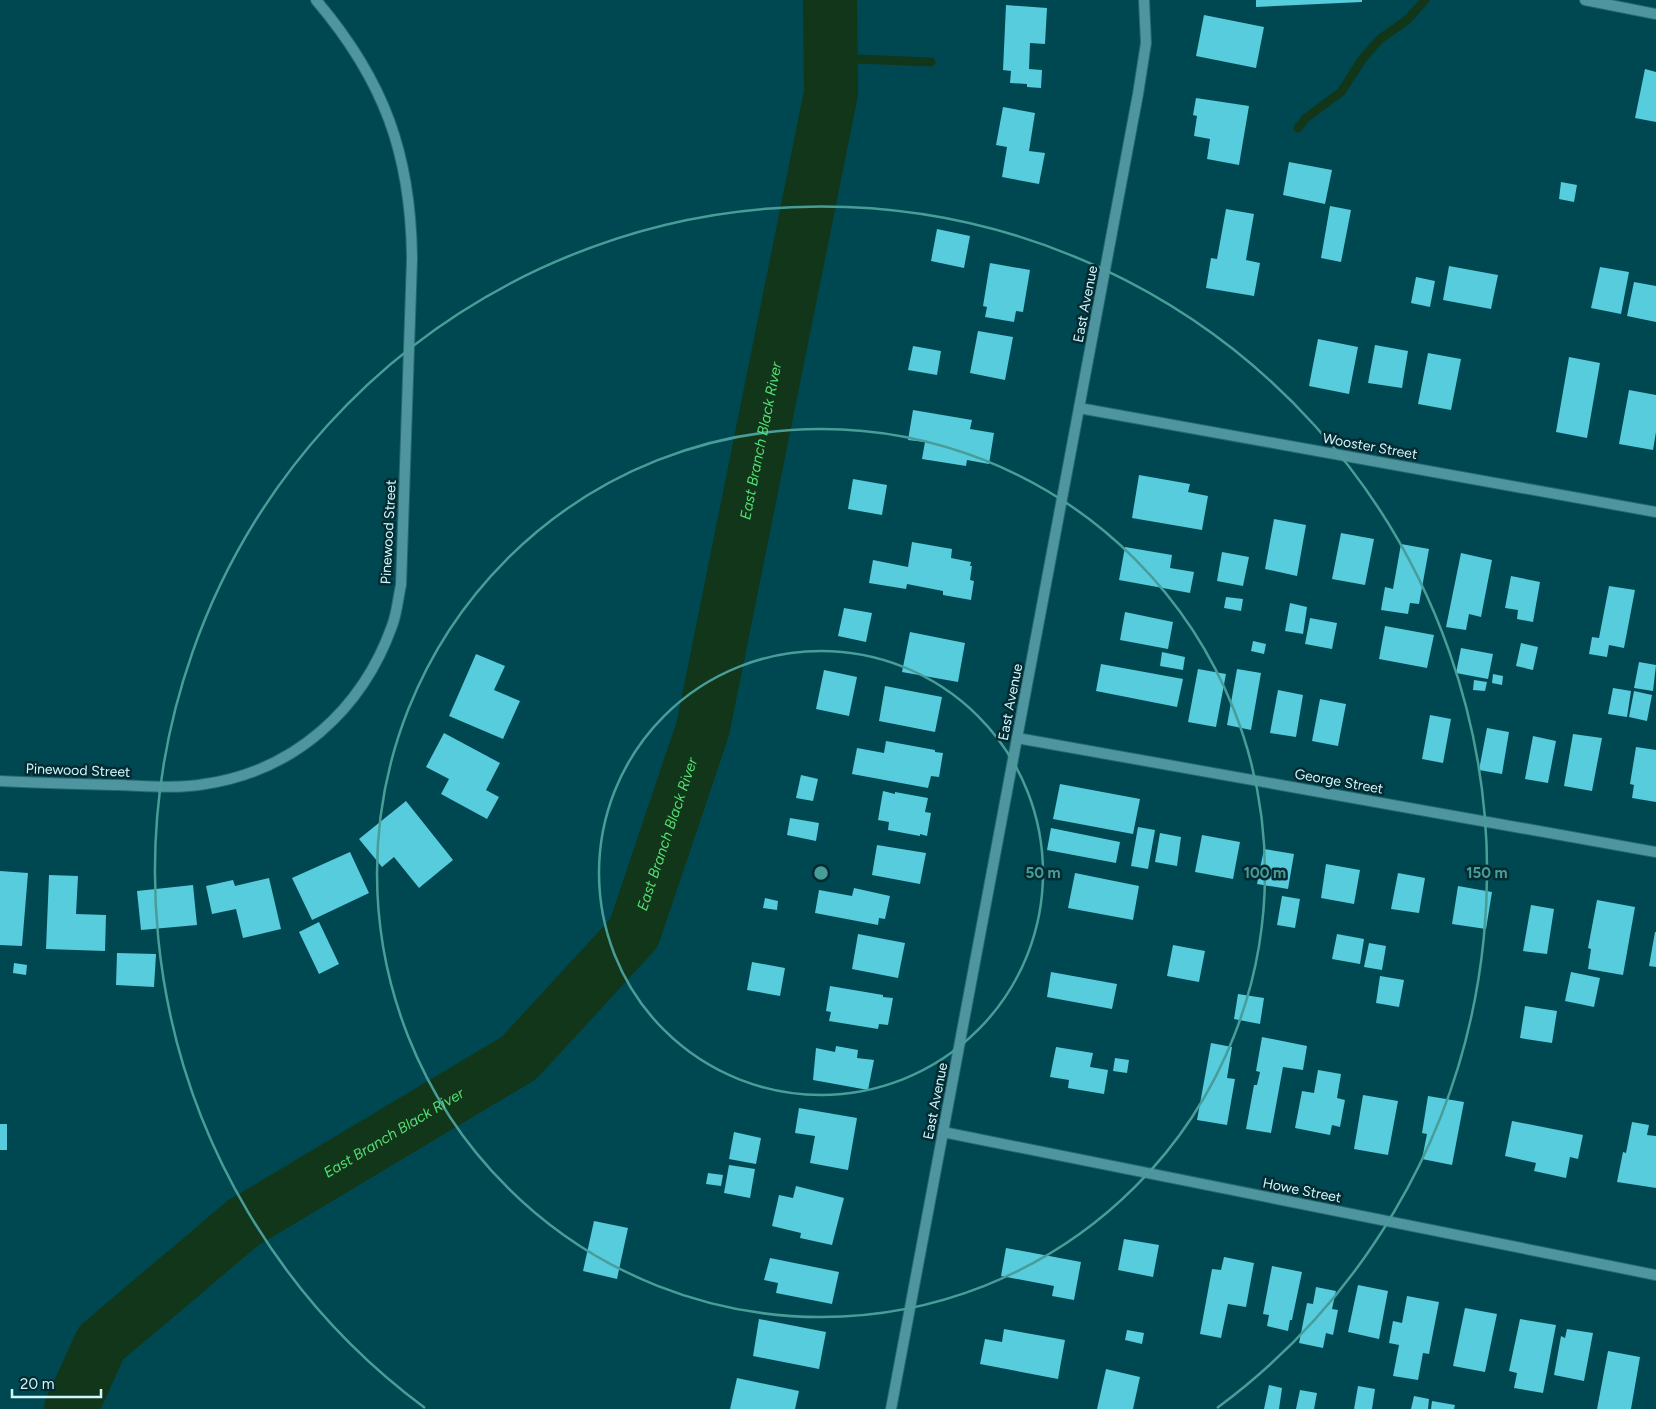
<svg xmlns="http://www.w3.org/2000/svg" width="1656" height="1409" viewBox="0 0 1656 1409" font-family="Figtree,sans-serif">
	<rect width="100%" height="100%" fill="#004851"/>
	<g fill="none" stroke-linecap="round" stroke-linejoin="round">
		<path stroke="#12361a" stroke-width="9" d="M831 58 931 62
			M1298 128 1306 118 1341 92 1363 58 1380 39 1407 20 1425 0"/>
		<path stroke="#12361a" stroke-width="54" id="s1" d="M71 1409 101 1343 243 1223 519 1058 634 933 703 728 831 93 830 0"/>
	</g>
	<path fill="#56ccdd" d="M1256 0H1362V2L1256 7Z
		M1006 5 1047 8 1045 44 1030 43 1029 69 1042 70 1041 88 1027 87V84L1010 83 1011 71 1003 70Z
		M1204 15 1264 27 1256 68 1196 56Z
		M1645 69 1656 72V122L1635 118Z
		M1196 98 1249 106 1239 165 1207 159 1210 139 1194 136 1197 116 1193 115Z
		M1003 107 1035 113 1029 151 1045 153 1039 184 1002 177 1007 147 996 145Z
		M1289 162 1332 170 1325 204 1283 195Z
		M1561 182 1577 185 1574 202 1559 199Z
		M1330 206 1351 210 1341 262 1321 258Z
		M1226 209 1254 214 1246 260 1260 263 1254 296 1206 288 1211 258 1217 259Z
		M937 229 970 236 964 268 931 261Z
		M990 263 1030 270 1023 312 1016 311 1014 322 985 317 987 307 983 306Z
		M1449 266 1498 275 1491 309 1443 300Z
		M1600 267 1629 272 1621 314 1591 308Z
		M1416 277 1435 281 1430 307 1411 303Z
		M1634 282 1656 286V322L1627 316Z
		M978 331 1013 337 1005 380 970 373Z
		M1318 339 1358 347 1349 394 1309 386Z
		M1375 345 1408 351 1402 388 1368 383Z
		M913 346 941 351 937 375 908 370Z
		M1428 353 1461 359 1451 410 1418 404Z
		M1569 357 1600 363 1587 438 1556 432Z
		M1629 390 1656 395V432L1653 450 1619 444Z
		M913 410 972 420 970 429 994 433 989 464 967 460 966 466 922 459 925 442 908 440Z
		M1139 475 1190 484 1188 492 1208 496 1202 530 1132 518Z
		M853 479 887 485 882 515 848 509Z
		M1274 519 1306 525 1297 576 1265 569Z
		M1341 533 1374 539 1365 585 1332 579Z
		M912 542 952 549 951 558 971 562 970 566H972L970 580 974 581 971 600 943 595V591L907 584 906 589 869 583 873 560 908 567Z
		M1401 544 1429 549 1419 604 1410 603 1408 614 1381 610 1385 587 1393 589Z
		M1125 547 1172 555 1170 568 1194 572 1190 593 1119 580Z
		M1222 552 1249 557 1243 586 1217 581Z
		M1461 553 1492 560 1481 617 1469 614 1466 630 1446 627Z
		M1511 576 1540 582 1533 622 1517 619 1518 610 1505 608Z
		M1609 586 1635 590 1624 648 1609 645 1607 657 1589 654 1592 637 1599 638Z
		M1226 597 1243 599 1241 611 1224 608Z
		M1290 603 1307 607 1303 634 1285 631Z
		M844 608 872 613 866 642 838 636Z
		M1125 612 1173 622 1168 649 1120 640Z
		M1310 618 1337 623 1332 649 1305 644Z
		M1385 626 1434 635 1427 668 1379 659Z
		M910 632 965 643 958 682 902 672Z
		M1253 641 1266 644 1264 654 1251 651Z
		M1521 643 1538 647 1533 670 1516 666Z
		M1461 648 1493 654 1488 679 1456 673Z
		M1162 652 1185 657 1183 670 1160 666Z
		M476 654 505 666 494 690 520 701 503 739 449 716Z
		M1639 662 1656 665 1653 691 1634 688Z
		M1101 664 1183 679 1177 707 1096 691Z
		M1198 669 1226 674 1216 727 1188 722Z
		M1237 669 1261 673 1251 730 1227 725Z
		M824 670 857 677 849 716 816 709Z
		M1493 674 1503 676 1502 685 1492 683Z
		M1474 680 1487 682 1485 691 1473 690Z
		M885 686 942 697 935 732 879 721Z
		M1613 688 1631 691 1627 717 1608 714Z
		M1278 690 1303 695 1296 737 1270 733Z
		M1634 691 1652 695 1647 721 1629 717Z
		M1320 699 1346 704 1338 746 1312 741Z
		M1430 715 1451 719 1443 763 1422 759Z
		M1487 728 1509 732 1502 774 1479 770Z
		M444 733 500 763 486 790 499 797 487 819 441 794 449 779 426 767Z
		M1573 734 1602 738 1592 791 1564 786Z
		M1533 736 1556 741 1548 783 1525 779Z
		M886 741 935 750V752L943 753 939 777 931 776 928 788 852 774 857 748 884 753Z
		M1636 747 1656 750V802L1632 798 1634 785 1630 784Z
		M801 775 818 779 813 801 796 798Z
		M1060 784 1140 799 1133 834 1053 819Z
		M883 791 895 794V792L928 798 925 812 931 813 927 836 920 834V836L888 830 889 822 878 820Z
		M406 801 453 860 419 888 394 857 382 867 359 839Z
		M790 818 819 823 816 841 787 835Z
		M1138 827 1155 830 1148 869 1131 866Z
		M1051 828 1120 842 1116 863 1047 850Z
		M1160 833 1181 837 1177 866 1155 862Z
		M1202 835 1240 842 1233 879 1195 872Z
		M877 845 926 853 920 884 872 875Z
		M1264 849 1294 854 1288 889 1257 884Z
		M350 852 369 893 312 920 292 878Z
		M1326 864 1360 870 1354 904 1321 898Z
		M0 871 28 873 22 946 0 945Z
		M1075 873 1139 886 1133 920 1068 908Z
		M1398 873 1425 878 1419 913 1391 909Z
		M49 875 78 876 76 914 106 915 105 951 46 949Z
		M269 878 281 929 243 938 236 909 212 914 206 886 233 880 235 886Z
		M193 885 197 925 141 930 137 891Z
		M1458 886 1492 892 1486 929 1452 924Z
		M854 888 890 896 885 919 879 918 878 925 815 913 819 890 852 896Z
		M1282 896 1300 899 1295 928 1277 925Z
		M765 898 778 901 777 910 763 908Z
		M1597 900 1635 907 1623 975 1588 969 1591 949 1588 948Z
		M1531 905 1554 909 1547 954 1523 951Z
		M319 922 339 964 319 974 299 932Z
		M1655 932H1656V967L1649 966Z
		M858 934 905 943 898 978 852 969Z
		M1337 934 1364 939 1360 964 1332 959Z
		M1369 943 1386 946 1382 970 1364 967Z
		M1173 945 1205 951 1199 982 1167 976Z
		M117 953 156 954 154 987 116 985Z
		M752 962 785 968 780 996 747 990Z
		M14 963 27 965 26 975 13 973Z
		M1051 972 1117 984 1112 1009 1047 997Z
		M1571 972 1600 978 1594 1007 1565 1001Z
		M1380 976 1404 980 1399 1007 1376 1003Z
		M830 986 883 995V997L893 998 888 1025 879 1024 878 1029 829 1021 831 1012 826 1011Z
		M1238 994 1264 998 1260 1024 1234 1019Z
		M1525 1006 1557 1011 1552 1043 1520 1038Z
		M1262 1037 1307 1046 1303 1070 1283 1067 1271 1133 1246 1129 1254 1085H1257L1260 1072 1256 1071Z
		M1211 1043 1232 1047 1227 1078 1235 1079 1227 1125 1197 1120Z
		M836 1046 858 1050 857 1058 874 1060 868 1090 813 1080 816 1048 835 1052Z
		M1056 1047 1093 1053 1090 1067 1108 1070 1104 1094 1068 1088 1069 1080 1050 1077Z
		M1115 1058 1129 1060 1127 1073 1113 1071Z
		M1318 1070 1341 1074 1337 1098 1345 1100 1340 1127 1332 1125 1330 1135 1295 1128 1302 1091 1314 1093Z
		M1363 1095 1398 1101 1388 1155 1354 1149Z
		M1428 1096 1464 1102 1452 1165 1422 1159 1427 1134 1422 1133Z
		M799 1108 857 1118 848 1170 810 1163 815 1136 795 1133Z
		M1512 1121 1583 1135 1578 1159 1570 1157 1566 1178 1534 1171 1536 1163 1505 1156Z
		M1632 1122 1649 1125 1647 1135 1656 1136V1188L1617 1182 1623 1152 1626 1153Z
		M0 1124H7V1150H0Z
		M734 1132 761 1138 756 1164 729 1159Z
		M729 1165 755 1169 750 1198 724 1193Z
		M708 1173 723 1175 721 1186 706 1184Z
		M796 1186 844 1198 832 1245 800 1238 801 1233 772 1226 779 1195 793 1198Z
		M594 1221 628 1228 617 1279 583 1271Z
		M1124 1239 1159 1245 1153 1277 1118 1270Z
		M1006 1248 1081 1262 1074 1300 1052 1296 1054 1286 1001 1276Z
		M1224 1257 1254 1263 1246 1307 1228 1304 1221 1338 1200 1334 1212 1269 1221 1270Z
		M770 1258 839 1272 832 1304 776 1293 778 1283 764 1280Z
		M1272 1266 1302 1272 1292 1320H1290L1288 1331 1267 1326 1269 1315 1263 1314Z
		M1358 1285 1388 1291 1379 1339 1348 1332Z
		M1316 1287 1336 1291 1332 1309 1338 1310 1333 1335 1326 1333 1323 1348 1299 1343 1307 1303 1313 1304Z
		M1407 1296 1439 1302 1429 1354 1423 1353 1418 1380 1393 1376 1399 1345 1389 1343 1393 1321 1402 1323Z
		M1465 1308 1497 1314 1485 1372 1453 1366Z
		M759 1319 826 1332 819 1369 753 1356Z
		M1520 1319 1556 1325 1543 1393 1514 1388 1517 1373 1509 1371Z
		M1004 1329 1065 1340 1058 1379 980 1364 985 1339 1002 1342Z
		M1567 1329 1593 1333 1584 1381 1554 1375 1561 1336 1565 1338Z
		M1127 1330 1144 1333 1142 1344 1125 1340Z
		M1608 1351 1640 1357 1631 1409H1597Z
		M1106 1369 1140 1377 1133 1409H1097Z
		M737 1378 799 1391 795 1409H730Z
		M1269 1385 1282 1388 1279 1409H1264Z
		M1358 1386 1375 1389 1372 1409H1354Z
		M1300 1390 1317 1393 1314 1409H1296Z
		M1414 1396 1429 1399 1428 1409H1411Z
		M1432 1401 1455 1405 1454 1409H1431Z"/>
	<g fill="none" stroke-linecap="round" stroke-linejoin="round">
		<defs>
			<path id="minor" d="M1585 0 1656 14
				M1079 408 1656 512
				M1017 738 1656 852
				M0 781C39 783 79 784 118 785 147 786 176 789 205 784 294 771 362 710 392 626 397 613 398 598 401 585L412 259C411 154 384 80 316 0
				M943 1132 1656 1275"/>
			<path id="tertiary" d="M891 1409 1138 94 1146 43 1144 0"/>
		</defs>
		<use href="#minor" stroke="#256870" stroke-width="12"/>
		<use href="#tertiary" stroke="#256870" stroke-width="12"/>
		<use href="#minor" stroke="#4f95a0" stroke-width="10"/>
		<use href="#tertiary" stroke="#4f95a0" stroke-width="10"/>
	</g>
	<g fill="none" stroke="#499d99" stroke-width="2.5">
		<circle cx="821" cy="873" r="222"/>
		<circle cx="821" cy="873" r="444"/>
		<path d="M425 1408A666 666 0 1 1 1217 1408"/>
	</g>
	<g text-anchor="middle" stroke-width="5" stroke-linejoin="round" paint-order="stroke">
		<g font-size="14" fill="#cff8fe" stroke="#042b31">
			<text transform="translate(1085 304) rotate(-79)" y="5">East Avenue</text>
			<text transform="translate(1370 446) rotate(10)" y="5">Wooster Street</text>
			<text transform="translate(388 532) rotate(-87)" y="5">Pinewood Street</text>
			<text transform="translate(1010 702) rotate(-79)" y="5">East Avenue</text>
			<text transform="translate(78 770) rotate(2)" y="5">Pinewood Street</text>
			<text transform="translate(1339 781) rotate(10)" y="5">George Street</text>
			<text transform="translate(935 1101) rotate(-79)" y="5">East Avenue</text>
			<text transform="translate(1302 1190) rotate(11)" y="5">Howe Street</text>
		</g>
		<g font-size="15" font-style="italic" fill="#53df75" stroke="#042b31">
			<text dy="5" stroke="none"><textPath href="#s1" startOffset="1259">East Branch Black River</textPath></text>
			<text dy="5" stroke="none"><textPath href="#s1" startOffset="854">East Branch Black River</textPath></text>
			<text dy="5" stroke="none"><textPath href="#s1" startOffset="434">East Branch Black River</textPath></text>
		</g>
	</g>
	<circle cx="821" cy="873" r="8" fill="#499d99" stroke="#042b31" stroke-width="2.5"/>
	<g font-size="15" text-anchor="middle" font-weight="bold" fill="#499d99" stroke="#042b31" stroke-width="5" stroke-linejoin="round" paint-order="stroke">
		<text x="1043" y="878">50 m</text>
		<text x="1265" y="878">100 m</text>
		<text x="1487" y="878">150 m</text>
	</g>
	<path d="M12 1389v8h89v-8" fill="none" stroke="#cff8fe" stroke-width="2.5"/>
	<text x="20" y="1389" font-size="15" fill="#cff8fe" stroke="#042b31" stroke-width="4" paint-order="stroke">20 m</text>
</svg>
